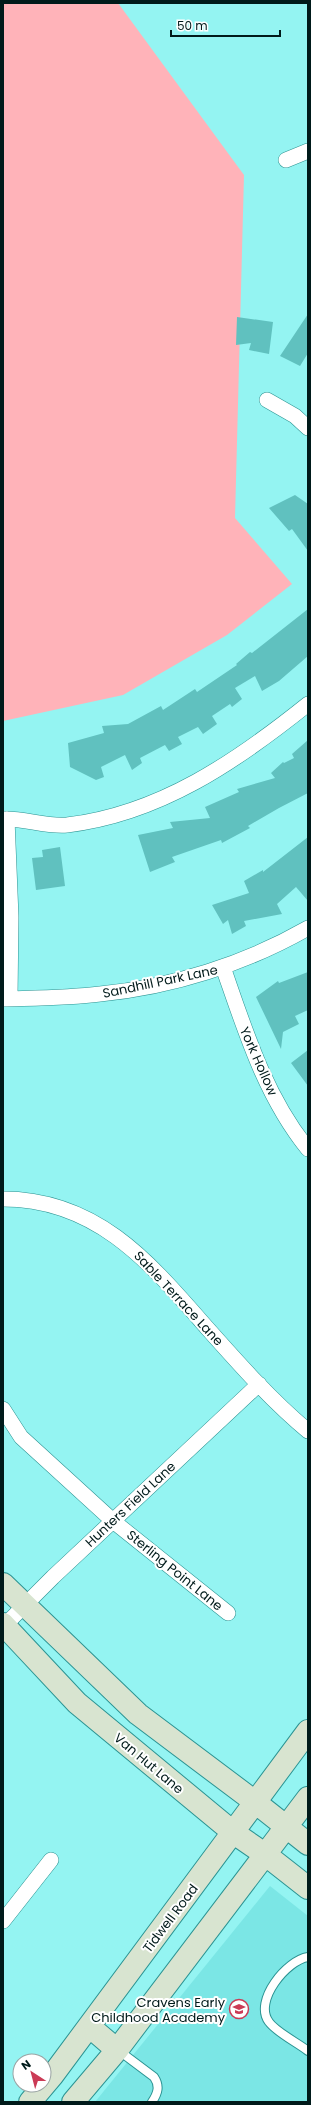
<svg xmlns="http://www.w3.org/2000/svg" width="311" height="2105" viewBox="0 0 311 2105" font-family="Poppins,sans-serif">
	<rect width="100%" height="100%" fill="#94f4f2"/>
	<path fill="#7be6e5" d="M270 1886 308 1916V2102H95Z"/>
	<path fill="#ffb3b9" d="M3 3H118L244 175 235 518 292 584 227 635 123 695 3 721Z"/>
	<path fill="#60c1bf" d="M308 314V353L300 366 280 356Z
		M237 317 273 322 269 354 249 350 251 343 236 345Z
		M295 495 308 504V551L292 529 289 531 269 508Z
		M308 609V656L279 681 262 691 255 676 235 688 242 699 232 707 230 704 212 716 217 724 203 734 198 727 178 737 182 744 169 751 165 745 140 758 142 763 132 770 125 755 101 767 104 777 96 780 70 767 68 743 104 733 102 726 128 724 161 706 163 710 195 689 197 692 237 665 236 664 250 652 252 653Z
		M308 740V793L279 808 248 826 250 828 222 843 221 840 172 857 175 862 150 872 138 835 173 828 170 822 210 818 205 807 239 792 237 789 275 778 271 773 283 762 284 763 294 758 292 754Z
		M308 837V901L296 887 277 904 282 914 244 921 246 926 232 934 228 920 223 924 212 905 249 893 244 881 263 870V872Z
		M60 847 65 886 36 890 32 858 43 857 42 850Z
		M308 972V1010L295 1016 299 1024 283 1032 281 1049 256 997 278 981 279 983Z
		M308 1050V1086L291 1063Z"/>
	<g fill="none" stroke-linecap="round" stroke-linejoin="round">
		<defs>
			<path id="lane" d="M308 1957C287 1960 253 2001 269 2022 276 2032 298 2043 308 2051
				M118 2050 154 2077C160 2086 158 2093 152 2102"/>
			<path id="street" d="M286 160 308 151
				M267 400 295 416 308 428
				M3 819C24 818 46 827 67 825 160 814 237 761 308 704
				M7 819 11 917 10 998
				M223 967C245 1030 265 1096 308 1149
				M3 999C35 998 68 998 100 994 172 987 245 964 308 928
				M3 1199C98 1199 151 1264 208 1329 240 1365 272 1401 308 1431
				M3 1409 21 1437 113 1521 228 1613
				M3 1627 53 1577 259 1384
				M3 1921 51 1860"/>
			<path id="secondary" d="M3 1584 138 1714 255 1802 308 1844
				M3 1624 77 1703 234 1833 266 1855 308 1888
				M89 2026 117 2050
				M30 2102 52 2076 308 1731
				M73 2102 117 2050 308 1798"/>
		</defs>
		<use href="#lane" stroke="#2b9392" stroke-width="10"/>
		<use href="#street" stroke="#2b9392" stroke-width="16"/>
		<use href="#secondary" stroke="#2b9392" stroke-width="24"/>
		<use href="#lane" stroke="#fff" stroke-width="8"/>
		<use href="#street" stroke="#fff" stroke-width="15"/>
		<use href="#secondary" stroke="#d8e4d0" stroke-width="22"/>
	</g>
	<defs>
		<symbol id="school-ring" viewBox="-11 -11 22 22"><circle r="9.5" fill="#fff" stroke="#cb3b56" stroke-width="1.5"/><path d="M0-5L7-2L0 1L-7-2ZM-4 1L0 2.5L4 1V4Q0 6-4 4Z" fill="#cb3b56"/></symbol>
	</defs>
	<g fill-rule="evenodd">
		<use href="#school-ring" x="228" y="1998" width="22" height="22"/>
	</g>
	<g text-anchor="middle" stroke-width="4" stroke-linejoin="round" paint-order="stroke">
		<g font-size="13" fill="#001a1a" stroke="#fff">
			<text transform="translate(160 981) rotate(-12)" y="5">Sandhill Park Lane</text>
			<text transform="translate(259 1061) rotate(66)" y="5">York Hollow</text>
			<text transform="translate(179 1298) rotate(47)" y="5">Sable Terrace Lane</text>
			<text transform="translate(130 1504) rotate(-43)" y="5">Hunters Field Lane</text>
			<text transform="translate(175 1570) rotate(39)" y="5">Sterling Point Lane</text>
			<text transform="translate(149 1763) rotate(40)" y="5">Van Hut Lane</text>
			<text transform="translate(170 1918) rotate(-53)" y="5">Tidwell Road</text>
		</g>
		<g font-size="13" fill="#001a1a" stroke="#fff" text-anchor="end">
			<text x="225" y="2007">Cravens Early<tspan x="225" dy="15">Childhood Academy</tspan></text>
		</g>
	</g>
	<rect width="311" height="2105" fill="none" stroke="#001a1a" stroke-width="8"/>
	<g transform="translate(32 2073) rotate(324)"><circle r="19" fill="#ffffff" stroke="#99a3a3"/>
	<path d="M0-3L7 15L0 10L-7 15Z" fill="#cb3b56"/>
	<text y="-6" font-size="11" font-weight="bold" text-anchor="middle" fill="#001a1a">N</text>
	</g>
	<path d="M171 30v6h109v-6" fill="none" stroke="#001a1a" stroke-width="2"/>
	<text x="177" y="30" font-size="12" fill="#001a1a" stroke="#ffffff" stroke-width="3" paint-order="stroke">50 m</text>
</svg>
